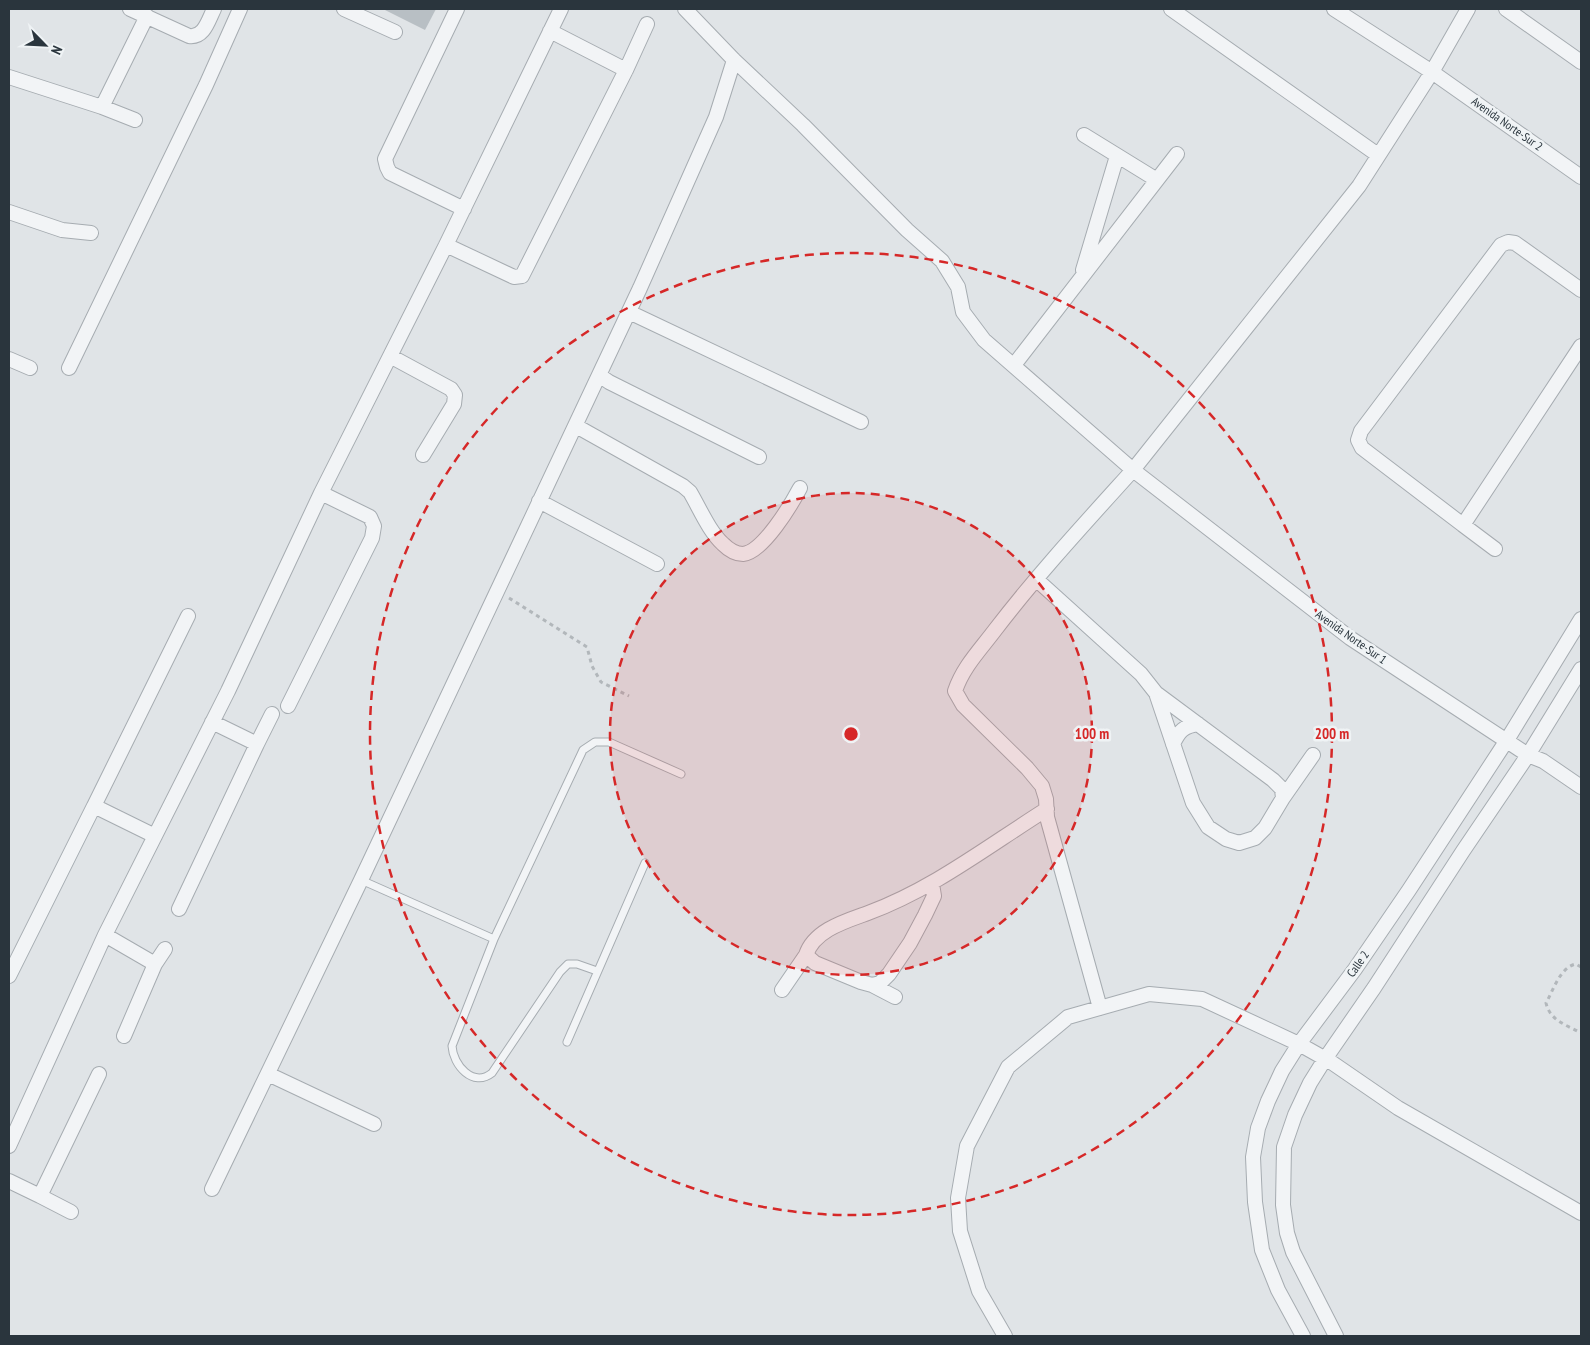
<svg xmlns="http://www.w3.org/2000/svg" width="1590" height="1345" viewBox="0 0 1590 1345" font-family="'PT Sans Narrow',sans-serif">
	<rect width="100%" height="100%" fill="#e0e4e7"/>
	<path fill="#b8bfc4" d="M383 9H436L425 30Z"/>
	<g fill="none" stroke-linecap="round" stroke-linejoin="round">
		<defs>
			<path id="lane" d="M361 880 494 939 452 1046C453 1065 473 1088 492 1073L560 972 568 964H577L597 971
				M494 939 583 750 595 742H609L681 774
				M567 1042 645 863"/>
			<path id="street" d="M130 9 189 36C204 38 208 21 214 9
				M344 9 395 32
				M457 9 385 159 387 167 390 173 464 209
				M685 9 734 60 803 125 907 230 942 261 958 287 963 312 984 340 1133 470 1359 186 1432 72 1468 9
				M1171 9 1378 155
				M1334 9 1432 72 1581 177
				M1506 9 1581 62
				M550 31 626 70
				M9 77 102 107 147 16
				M102 107 135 120
				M1084 135 1157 180
				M9 212 62 230 91 233
				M446 245 514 277 522 276 626 70 647 24
				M1083 270 1117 156
				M1581 290 1515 243 1508 242 1501 245 1361 431 1358 440 1362 448 1463 525 1581 346
				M629 312 861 422
				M390 356 451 389 455 395 454 404 423 455
				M9 359 30 368
				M1014 365 1177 154
				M69 368 206 85 240 9
				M599 375 609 382 759 457
				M576 426 683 486 690 492C700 509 709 531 723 544 728 549 736 554 743 554 763 552 791 505 800 488
				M539 501 657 564
				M1463 525 1495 549
				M1037 580 1141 674 1156 693 1273 780 1282 789 1283 798 1265 828 1255 838 1239 843 1226 839 1208 827 1193 803 1156 693
				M288 706 372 538 374 526 370 517 321 493
				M257 744 272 714
				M1173 744C1179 731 1184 726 1198 724
				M1283 798 1313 755
				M155 836 94 806 188 616
				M932 884 934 896 925 915 910 943 889 974 880 983 872 985 861 982 815 963 806 955C814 930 846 921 868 913 933 889 988 846 1047 809
				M179 909 257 744 212 722
				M105 935 155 964 124 1036
				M155 964 165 949
				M9 976 94 806
				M872 985 895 997
				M782 990 806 955
				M1100 1008 1047 817 1046 799 1042 786 1027 768 963 705 955 691C963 667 980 650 995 630 1038 574 1086 522 1133 470L1350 638 1528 755 1543 761 1581 787
				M268 1074 374 1124
				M9 1146 105 935 228 691 321 493 446 245 561 9
				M9 1181 40 1196 99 1074
				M212 1189 361 880 640 288 716 117 734 60
				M40 1196 71 1212
				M1005 1336 979 1291 960 1231 958 1198 967 1146 1008 1067 1068 1017 1149 994 1202 999 1299 1044 1331 1062 1398 1108 1581 1213
				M1303 1336 1278 1290 1262 1250 1255 1202 1253 1157 1258 1128 1268 1101 1282 1071 1299 1044 1355 969 1409 890 1507 740 1581 619
				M1336 1336 1293 1252 1287 1233 1283 1205 1284 1147 1295 1115 1310 1083 1325 1059 1374 988 1463 851 1528 755 1581 669"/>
		</defs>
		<use href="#lane" stroke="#a6acb1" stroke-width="9"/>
		<use href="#street" stroke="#a6acb1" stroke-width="16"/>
		<path stroke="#b2b7bb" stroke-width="3" stroke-dasharray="4 4" stroke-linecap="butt" d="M509 598 587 647 592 666 601 682 629 696
			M1581 967 1576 964C1560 967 1553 991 1546 1003 1550 1021 1567 1025 1581 1033"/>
		<use href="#lane" stroke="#f2f4f6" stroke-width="7"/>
		<use href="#street" stroke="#f2f4f6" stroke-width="14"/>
	</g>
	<circle cx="851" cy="734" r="241" fill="#d62828" fill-opacity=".12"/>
	<g fill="none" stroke="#d62828" stroke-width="2.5" stroke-dasharray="9 6">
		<circle cx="851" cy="734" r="241"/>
		<circle cx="851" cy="734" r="481"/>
	</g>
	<g text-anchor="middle" stroke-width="5" stroke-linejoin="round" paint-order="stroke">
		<g font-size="12" fill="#2a353d" stroke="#eff3f5">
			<text transform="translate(1507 124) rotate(35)" y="4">Avenida Norte-Sur 2</text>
			<text transform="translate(1351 637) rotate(35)" y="4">Avenida Norte-Sur 1</text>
			<text transform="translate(1358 964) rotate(-55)" y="4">Calle 2</text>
		</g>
	</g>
	<circle cx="851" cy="734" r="8" fill="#d62828" stroke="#eff3f5" stroke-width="2.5"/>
	<g font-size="15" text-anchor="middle" font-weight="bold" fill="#d62828" stroke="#eff3f5" stroke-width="5" stroke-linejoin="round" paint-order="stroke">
		<text x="1092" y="739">100 m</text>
		<text x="1332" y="739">200 m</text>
	</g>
	<rect width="1590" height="1345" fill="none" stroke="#2a353d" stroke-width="20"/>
	<g transform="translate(45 45) rotate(114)" stroke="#eff3f5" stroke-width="4" paint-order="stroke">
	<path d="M0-4L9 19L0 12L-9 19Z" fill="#2a353d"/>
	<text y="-8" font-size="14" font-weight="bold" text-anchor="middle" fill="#2a353d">N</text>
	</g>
</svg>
